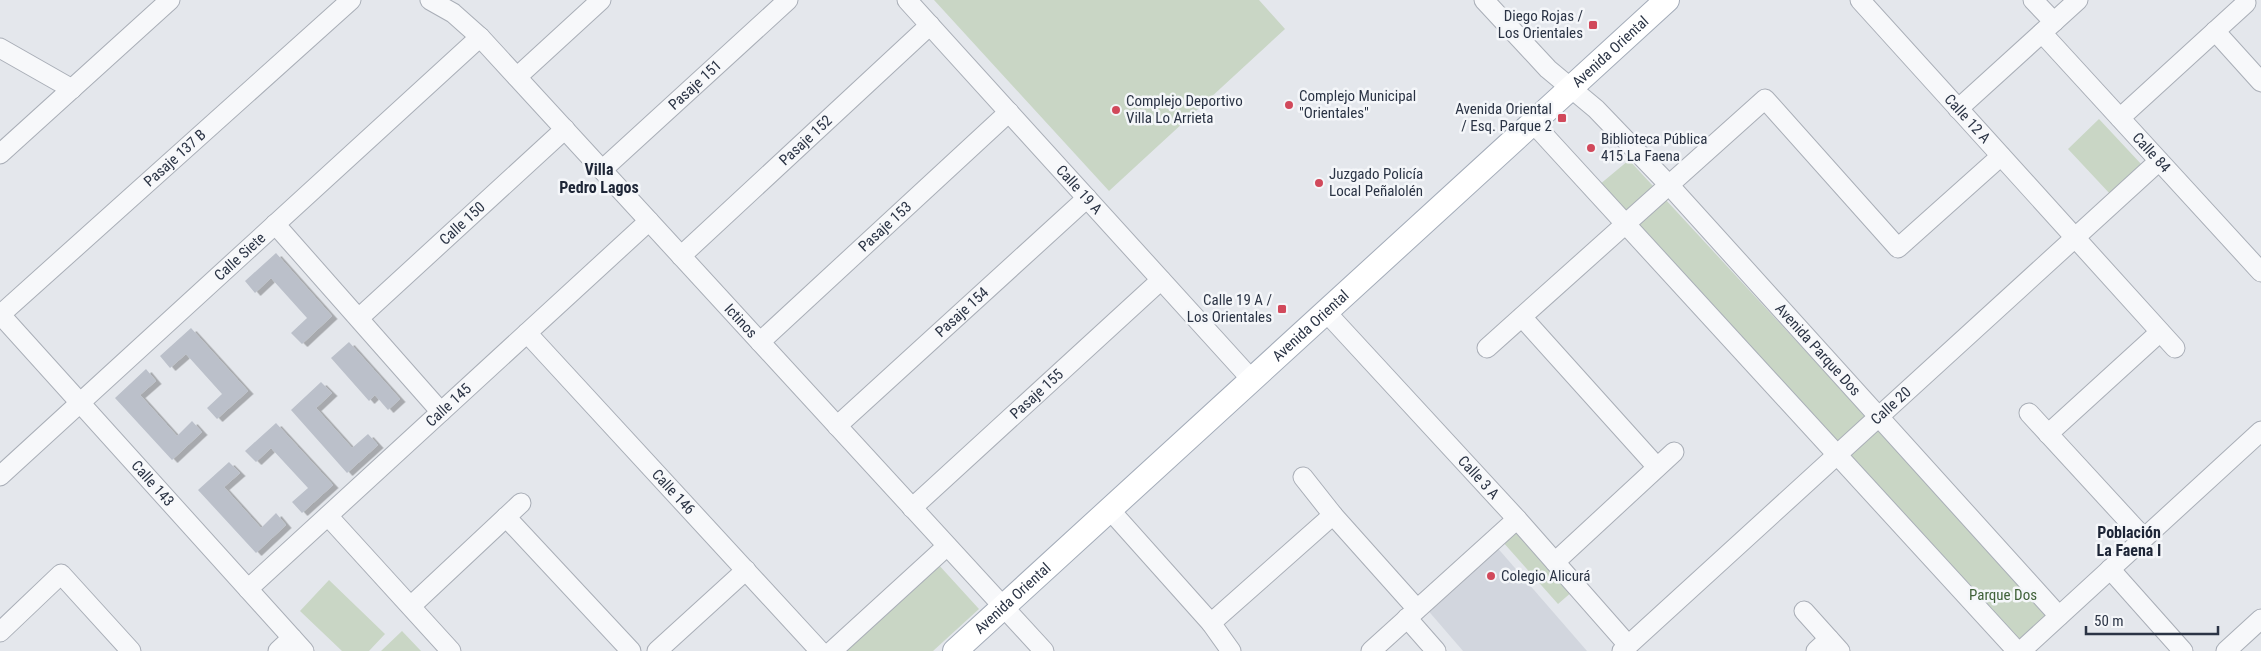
<svg xmlns="http://www.w3.org/2000/svg" width="2261" height="651" viewBox="0 0 2261 651" font-family="'Roboto Condensed',sans-serif">
	<defs>
		<filter id="shadow"><feDropShadow dx="5.5" dy="3" stdDeviation="0" flood-color="#0004"/></filter>
	</defs>
	<rect width="100%" height="100%" fill="#e4e7ec"/>
	<path fill="#d2d6de" d="M1495 545 1587 651H1463L1425 607Z"/>
	<path fill="#c9d6c5" d="M934 0H1259L1285 29 1109 191Z
		M2099 119 2142 165 2111 195 2068 149Z
		M1629 160 2051 617 2021 644 1599 185Z
		M1517 528 1573 591 1558 604 1502 541Z
		M937 563 979 609 933 651H841Z
		M329 580 385 634 369 651H342L300 611Z
		M402 631 421 651H381Z"/>
	<path fill="#bbc0ca" filter="url(#shadow)" d="M276 253 332 316 302 344 291 333 307 318 271 278 255 293 245 281Z
		M191 328 248 391 217 419 207 408 222 394 186 354 170 368 160 356Z
		M349 342 400 399 388 410 375 395 369 401 331 358Z
		M146 369 156 381 140 395 177 436 192 421 202 432 172 460 115 398Z
		M321 382 332 393 316 408 352 448 368 434 378 445 347 473 291 410Z
		M276 423 333 485 302 513 292 502 308 488 271 448 256 462 245 451Z
		M229 462 240 473 224 487 261 528 276 513 286 525 256 553 198 490Z"/>
	<g fill="none" stroke-linecap="round" stroke-linejoin="round">
		<defs>
			<g id="minor">
				<path id="s1" d="M430 0 453 13 480 37 1044 651"/>
				<path id="s2" d="M907 0 1252 380"/>
				<path id="s3" d="M1484 0 1548 69 1596 109 1670 186 2059 616"/>
				<path id="s4" d="M1860 0 2175 348"/>
				<path d="M2033 0 2054 22"/>
				<path d="M2215 31 2261 82"/>
				<path id="s5" d="M2042 33 2261 272"/>
				<path d="M0 48 72 89"/>
				<path d="M517 77 601 0"/>
				<path d="M1958 109 2078 0"/>
				<path d="M2120 118 2246 3"/>
				<path d="M1533 123 2017 651"/>
				<path d="M0 154 170 0"/>
				<path id="s6" d="M602 170 788 0"/>
				<path d="M275 224 441 412"/>
				<path id="s7" d="M681 256 930 25"/>
				<path id="s8" d="M1326 312 1517 519 1628 645"/>
				<path id="s9" d="M0 314 304 651"/>
				<path id="s10" d="M0 315 351 0"/>
				<path d="M1522 317 1657 467"/>
				<path id="s11" d="M359 318 565 129"/>
				<path id="s12" d="M527 333 820 651"/>
				<path id="s13" d="M760 342 1009 112"/>
				<path d="M1487 348 1765 99 1898 248 2001 156"/>
				<path d="M2029 413 2144 538"/>
				<path id="s14" d="M837 426 1087 198"/>
				<path d="M2048 434 2160 332"/>
				<path id="s15" d="M0 476 480 37"/>
				<path d="M1303 477 1333 515 1417 609"/>
				<path id="s16" d="M912 508 1161 280"/>
				<path d="M1110 510 1211 623 1231 651"/>
				<path d="M328 516 451 651"/>
				<path d="M506 517 631 651"/>
				<path d="M1555 562 1674 452"/>
				<path d="M2110 569 2183 651"/>
				<path id="s17" d="M248 589 649 221"/>
				<path d="M411 606 521 503"/>
				<path d="M1804 611 1840 651"/>
				<path d="M1407 618 1436 651"/>
				<path d="M1211 623 1333 515"/>
				<path d="M0 632 61 574 131 651"/>
				<path d="M278 651 292 638"/>
				<path d="M657 651 746 570"/>
				<path d="M832 651 947 546"/>
				<path d="M1371 651 1517 519"/>
				<path id="s18" d="M1622 651 2159 161"/>
				<path d="M1816 651 1829 639"/>
				<path d="M2021 651 2261 431"/>
				<path d="M2226 651 2261 619"/>
			</g>
			<g id="major">
				<path id="s19" d="M955 651 1667 0"/>
			</g>
		</defs>
		<use href="#minor" stroke="#a9aeb7" stroke-width="21"/>
		<use href="#major" stroke="#a3abb8" stroke-width="26"/>
		<use href="#minor" stroke="#f7f8fa" stroke-width="19"/>
		<use href="#major" stroke="#fff" stroke-width="24"/>
	</g>
	<g fill="#d1495b" stroke="#f4f6f9" stroke-width="2">
		<rect x="1588" y="20" width="10" height="10" rx="2.5"/>
		<circle cx="1289" cy="105" r="5"/>
		<circle cx="1116" cy="110" r="5"/>
		<rect x="1557" y="113" width="10" height="10" rx="2.5"/>
		<circle cx="1591" cy="148" r="5"/>
		<circle cx="1319" cy="183" r="5"/>
		<rect x="1277" y="304" width="10" height="10" rx="2.5"/>
		<circle cx="1491" cy="576" r="5"/>
	</g>
	<g text-anchor="middle" stroke-width="5" stroke-linejoin="round" paint-order="stroke">
		<g font-size="15" fill="#2b3445" stroke="#f4f6f9" text-anchor="start">
			<text x="1583" y="21" text-anchor="end">Diego Rojas /<tspan x="1583" dy="17">Los Orientales</tspan></text>
			<text x="1299" y="101">Complejo Municipal<tspan x="1299" dy="17">"Orientales"</tspan></text>
			<text x="1126" y="106">Complejo Deportivo<tspan x="1126" dy="17">Villa Lo Arrieta</tspan></text>
			<text x="1552" y="114" text-anchor="end">Avenida Oriental<tspan x="1552" dy="17">/ Esq. Parque 2</tspan></text>
			<text x="1601" y="144">Biblioteca Pública<tspan x="1601" dy="17">415 La Faena</tspan></text>
			<text x="1329" y="179">Juzgado Policía<tspan x="1329" dy="17">Local Peñalolén</tspan></text>
			<text x="1272" y="305" text-anchor="end">Calle 19 A /<tspan x="1272" dy="17">Los Orientales</tspan></text>
			<text x="1501" y="581">Colegio Alicurá</text>
		</g>
		<g font-size="15" fill="#2b3445" stroke="#f4f6f9">
			<text dy="5" stroke="none"><textPath href="#s19" startOffset="888">Avenida Oriental</textPath></text>
			<text dy="5" stroke="none"><textPath href="#s6" startOffset="126">Pasaje 151</textPath></text>
			<text dy="5" stroke="none"><textPath href="#s4" startOffset="160">Calle 12 A</textPath></text>
			<text dy="5" stroke="none"><textPath href="#s7" startOffset="170">Pasaje 152</textPath></text>
			<text dy="5" stroke="none"><textPath href="#s5" startOffset="162">Calle 84</textPath></text>
			<text dy="5" stroke="none"><textPath href="#s10" startOffset="235">Pasaje 137 B</textPath></text>
			<text dy="5" stroke="none"><textPath href="#s2" startOffset="256">Calle 19 A</textPath></text>
			<text dy="5" stroke="none"><textPath href="#s11" startOffset="140">Calle 150</textPath></text>
			<text dy="5" stroke="none"><textPath href="#s13" startOffset="170">Pasaje 153</textPath></text>
			<text dy="5" stroke="none"><textPath href="#s15" startOffset="325">Calle Siete</textPath></text>
			<text dy="5" stroke="none"><textPath href="#s14" startOffset="169">Pasaje 154</textPath></text>
			<text dy="5" stroke="none"><textPath href="#s1" startOffset="448">Ictinos</textPath></text>
			<text dy="5" stroke="none"><textPath href="#s19" startOffset="482">Avenida Oriental</textPath></text>
			<text dy="5" stroke="none"><textPath href="#s3" startOffset="484">Avenida Parque Dos</textPath></text>
			<text dy="5" stroke="none"><textPath href="#s16" startOffset="169">Pasaje 155</textPath></text>
			<text dy="5" stroke="none"><textPath href="#s17" startOffset="272">Calle 145</textPath></text>
			<text dy="5" stroke="none"><textPath href="#s18" startOffset="364">Calle 20</textPath></text>
			<text dy="5" stroke="none"><textPath href="#s8" startOffset="225">Calle 3 A</textPath></text>
			<text dy="5" stroke="none"><textPath href="#s9" startOffset="228">Calle 143</textPath></text>
			<text dy="5" stroke="none"><textPath href="#s12" startOffset="216">Calle 146</textPath></text>
			<text dy="5" stroke="none"><textPath href="#s19" startOffset="78">Avenida Oriental</textPath></text>
		</g>
		<g font-size="15" fill="#3f6138" stroke="#f4f6f9">
			<text x="2003" y="600">Parque Dos</text>
		</g>
		<g font-size="16" font-weight="bold" fill="#1d2536" stroke="#f4f6f9">
			<text x="599" y="175">Villa<tspan x="599" dy="18">Pedro Lagos</tspan></text>
			<text x="2129" y="538">Población<tspan x="2129" dy="18">La Faena I</tspan></text>
		</g>
	</g>
	<path d="M2086 626v8h132v-8" fill="none" stroke="#2b3445" stroke-width="2.5"/>
	<text x="2094" y="626" font-size="15" fill="#2b3445" stroke="#f4f6f9" stroke-width="4" paint-order="stroke">50 m</text>
</svg>
